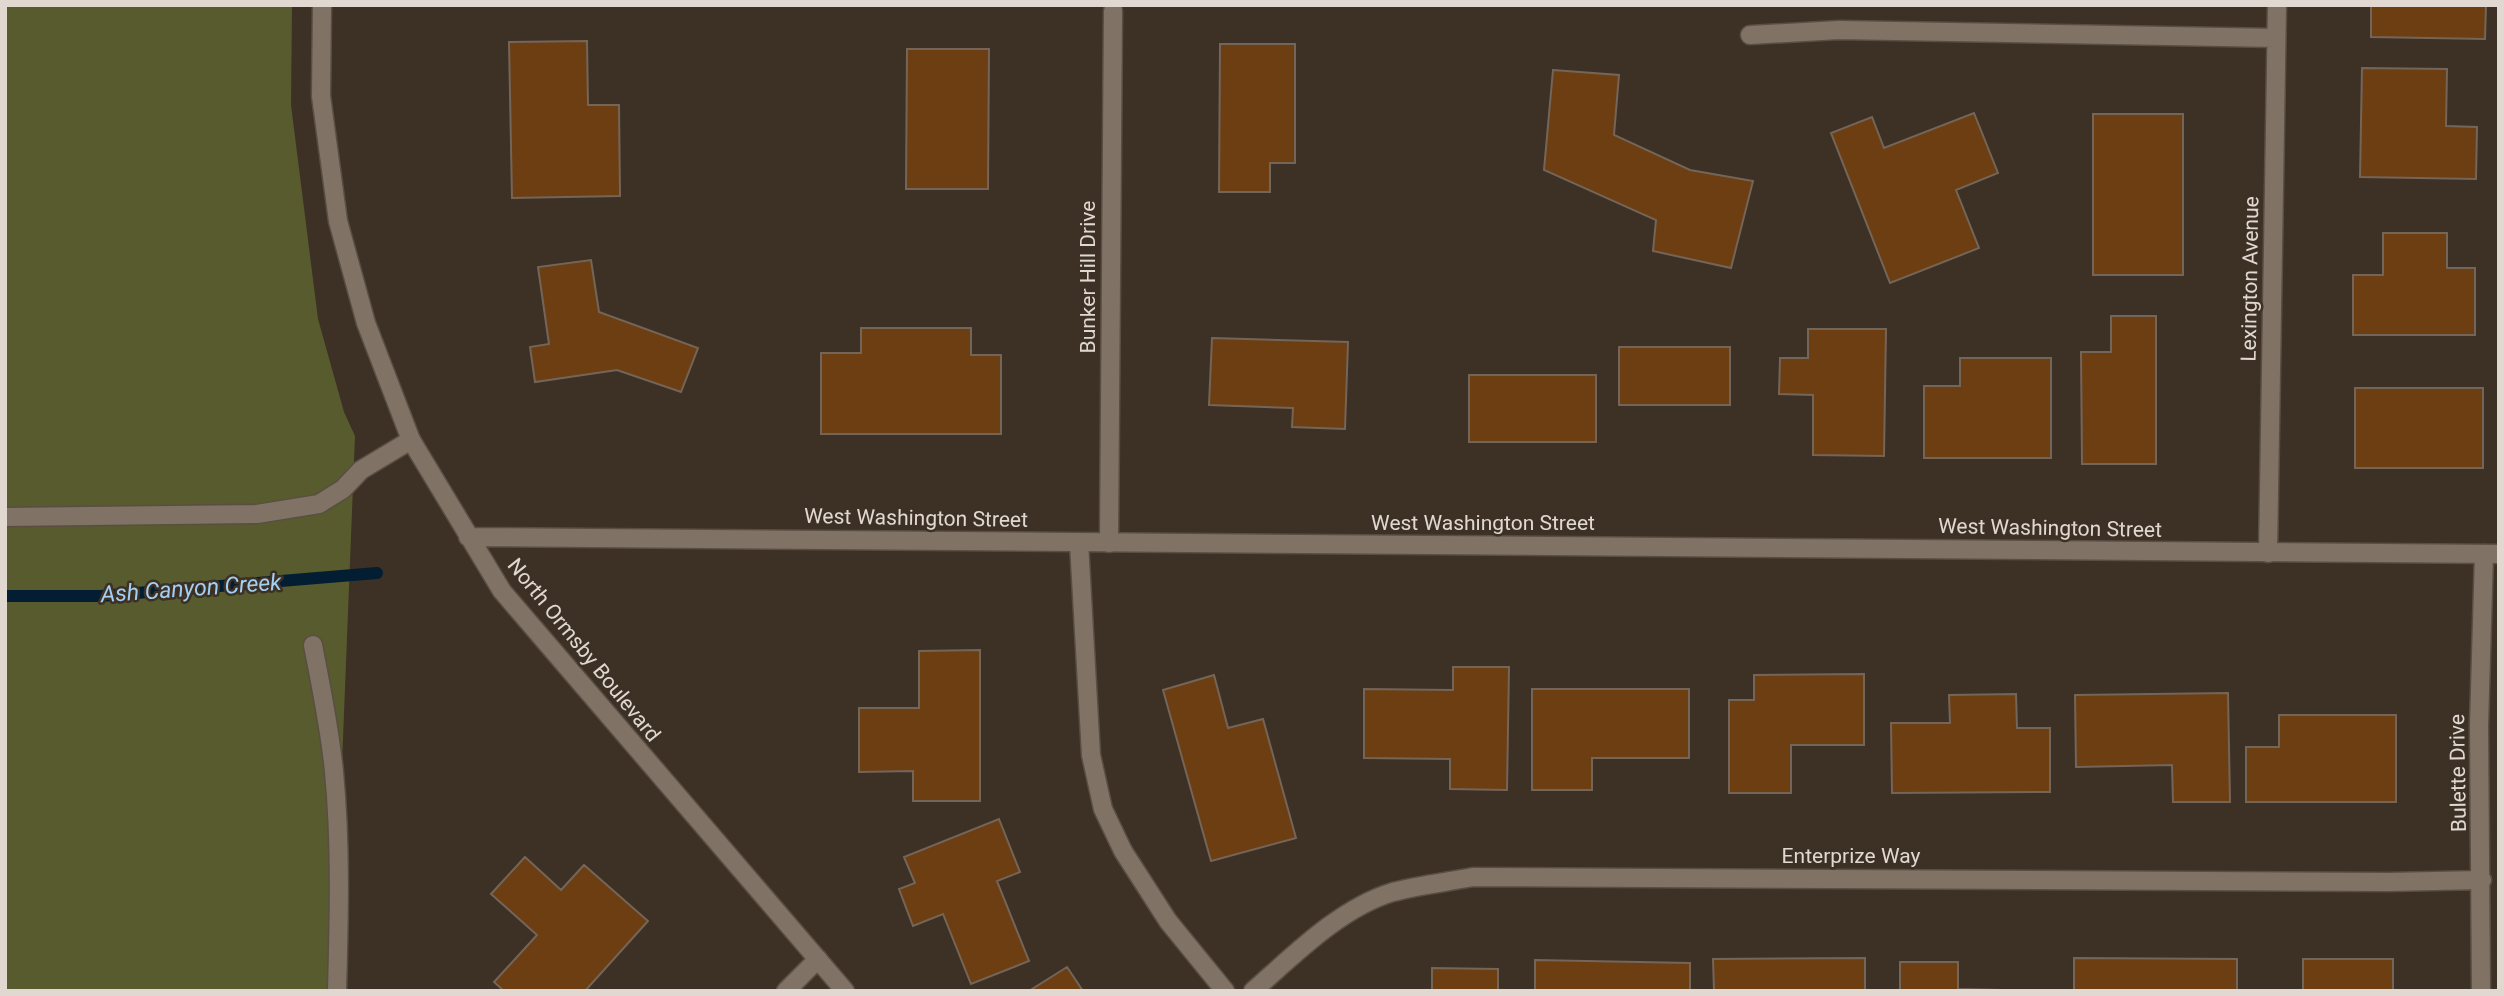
<svg xmlns="http://www.w3.org/2000/svg" width="2504" height="996" viewBox="0 0 2504 996" font-family="Roboto,sans-serif">
	<rect width="100%" height="100%" fill="#3d3025"/>
	<path fill="#585b2d" d="M5 5H292L291 105 318 319 344 412 355 436 333 991H5Z"/>
	<g fill="none" stroke-linecap="round" stroke-linejoin="round">
		<path stroke="#031e32" stroke-width="12" d="M5 596H101L377 573"/>
	</g>
	<path fill="#6c3e12" stroke="#746559" stroke-width="2" d="M2371 5H2486L2485 39 2371 37Z
		M587 41 588 105H619L620 196 512 198 509 42Z
		M1220 44H1295V163H1270V192H1219Z
		M907 49H989L988 189H906Z
		M2362 68 2447 69 2446 126 2477 127 2476 179 2360 177Z
		M1553 70 1619 75 1614 135 1690 170 1753 181 1731 268 1653 251 1656 220 1544 170Z
		M1974 113 1998 173 1956 190 1979 248 1890 283 1831 133 1872 117 1884 148Z
		M2093 114H2183V275H2093Z
		M2383 233H2447V268H2475V335H2353V275H2383Z
		M591 260 599 312 698 348 681 392 617 370 535 382 530 347 549 344 538 267Z
		M2111 316H2156V464H2082L2081 352H2111Z
		M861 328H971V355H1001V434H821V353H861Z
		M1808 329H1886L1884 456 1813 455V395L1779 394 1780 358H1808Z
		M1212 338 1348 342 1345 429 1292 427 1293 408 1209 405Z
		M1619 347H1730V405H1619Z
		M1960 358H2051V458H1924V386H1960Z
		M1469 375H1596V442H1469Z
		M2355 388H2483V468H2355Z
		M980 650V801H913V771L859 772V708H919V651Z
		M1453 667H1509L1507 790 1450 789V759L1364 758V689L1453 690Z
		M1864 674V745H1791V793H1729V700H1754V675Z
		M1214 675 1228 728 1263 719 1296 838 1211 861 1163 690Z
		M1532 689H1689V758H1592V790H1532Z
		M2228 693 2230 802H2173L2172 765 2076 767 2075 695Z
		M2016 694 2017 728H2050V792L1892 793 1891 723H1950L1949 695Z
		M2279 715H2396V802H2246V747H2279Z
		M999 819 1020 872 997 881 1029 961 971 984 943 914 913 926 899 889 915 883 904 857Z
		M525 857 561 890 584 865 648 921 585 991H504L494 982 537 935 491 894Z
		M1865 958V991H1714L1713 959Z
		M2074 958 2237 959V991H2074Z
		M2303 959H2393V991H2303Z
		M1535 960 1690 963V991H1535Z
		M1900 962H1958V989L2041 991H1900Z
		M1067 967 1083 991H1029Z
		M1432 968 1498 969V991H1432Z"/>
	<g fill="none" stroke-linecap="round" stroke-linejoin="round">
		<defs>
			<path id="lane" d="M5 517 257 514 319 504 343 489 361 470 411 440
				M313 645C321 687 330 729 334 772 341 844 339 918 337 991"/>
			<path id="street" d="M1750 35 1839 30 2276 38
				M1079 543 1091 755 1103 809 1123 851 1168 921 1225 991
				M1109 543 1113 11
				M2268 553 2277 5
				M786 991 818 959
				M1253 991C1294 955 1340 908 1393 892 1419 885 1447 882 1473 877L2389 882 2482 880
				M2481 991 2479 725 2484 554"/>
			<path id="secondary" d="M322 5 321 96 338 221 366 323 411 440 502 591 845 991
				M468 537 2499 554"/>
		</defs>
		<use href="#lane" stroke="#594e44" stroke-width="21"/>
		<use href="#street" stroke="#594e44" stroke-width="21"/>
		<use href="#secondary" stroke="#594e44" stroke-width="21"/>
		<use href="#lane" stroke="#807265" stroke-width="18"/>
		<use href="#street" stroke="#807265" stroke-width="18"/>
		<use href="#secondary" stroke="#807265" stroke-width="18"/>
	</g>
	<g text-anchor="middle" stroke-width="5" stroke-linejoin="round" paint-order="stroke">
		<g font-size="21" fill="#e0d8d1" stroke="#3d3025">
			<text transform="translate(1088 277) rotate(-90)" y="7">Bunker Hill Drive</text>
			<text transform="translate(2250 279) rotate(-89)" y="7">Lexington Avenue</text>
			<text transform="translate(916 518) rotate(1)" y="7">West Washington Street</text>
			<text x="1483" y="530">West Washington Street</text>
			<text transform="translate(2050 528) rotate(1)" y="7">West Washington Street</text>
			<text transform="translate(584 650) rotate(51)" y="7">North Ormsby Boulevard</text>
			<text transform="translate(2458 773) rotate(-91)" y="7">Bulette Drive</text>
			<text x="1851" y="863">Enterprize Way</text>
		</g>
		<g font-size="23" font-style="italic" fill="#a3cff3" stroke="#3d3025">
			<text transform="translate(191 588) rotate(-4)" y="8">Ash Canyon Creek</text>
		</g>
	</g>
	<rect width="2504" height="996" fill="none" stroke="#e0d8d1" stroke-width="14"/>
</svg>
